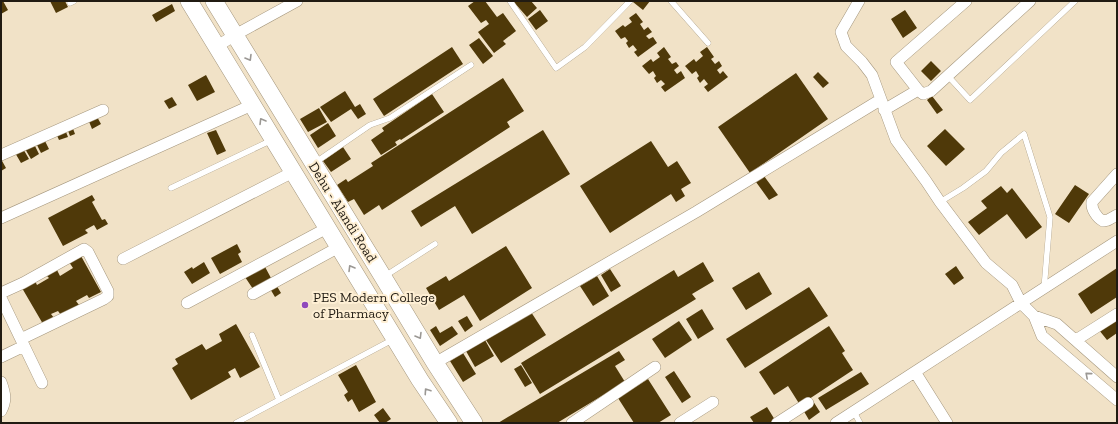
<svg xmlns="http://www.w3.org/2000/svg" width="1118" height="424" viewBox="0 0 1118 424" font-family="'Zilla Slab',serif">
	<rect width="100%" height="100%" fill="#f1e2c7"/>
	<path fill="#4f3909" d="M1 1H3L8 10 1 14Z
		M50 1H65L68 7 56 13Z
		M475 1H485L497 17 503 13 516 31 503 41 506 44 494 53 478 32 489 24 486 20 481 23 468 6Z
		M513 1H531L537 8 527 17Z
		M634 1H650L643 10 633 2Z
		M172 4 175 11 156 22 152 15Z
		M540 10 548 21 536 30 528 19Z
		M905 10 917 28 903 38 891 19Z
		M636 13 643 22 640 24 644 30 648 27 652 32 646 36 649 39 653 37 657 43 638 57 634 52 637 50 633 45 629 48 626 43 628 41 625 37 621 39 615 31 623 25 625 27 632 22 629 18Z
		M479 38 493 56 483 64 469 45Z
		M452 47 463 64 384 116 373 99Z
		M664 47 671 57 668 59 672 64 676 62 679 66 674 70 677 74 681 71 685 78 665 92 661 87 665 84 661 80 657 83 654 78 656 76 653 71 649 74 642 66 651 59 653 62 660 57 657 53Z
		M707 47 714 57 711 59 715 64 719 61 722 66 717 70 720 74 723 71 728 77 708 92 704 87 708 84 704 79 700 83 697 78 699 76 696 71 692 74 685 66 694 59 696 62 703 56 700 52Z
		M931 61 941 71 931 81 921 71Z
		M818 72 829 83 823 88 813 77Z
		M796 73 828 119 750 173 718 127Z
		M206 75 215 92 197 101 188 85Z
		M503 78 524 111 507 122 510 127 382 210 379 205 364 215 354 199 348 202 337 185 346 179 348 182 373 166 371 163Z
		M345 91 355 107 360 104 366 114 358 119 351 109 331 122 320 107Z
		M432 94 444 112 401 140 400 139 395 142 397 145 381 155 371 140 384 131 382 128Z
		M932 96 943 110 937 114 927 100Z
		M172 97 177 105 169 109 164 101Z
		M319 108 327 122 308 132 300 119Z
		M96 115 101 124 92 129 88 119Z
		M328 123 336 136 318 148 310 135Z
		M72 126 75 134 70 136 67 128Z
		M64 127 68 137 59 140 55 131Z
		M945 129 965 149 946 166 927 146Z
		M216 130 226 151 217 155 207 133Z
		M543 130 570 174 472 234 455 206 421 227 411 211Z
		M43 137 49 149 41 153 35 141Z
		M651 141 668 167 677 161 691 183 681 189 685 196 676 202 671 194 610 233 580 186Z
		M33 142 39 154 31 159 24 147Z
		M22 147 29 159 21 163 14 151Z
		M343 147 351 159 331 172 323 161Z
		M1 159 6 168 1 171Z
		M764 176 778 195 769 200 756 182Z
		M1075 185 1089 194 1069 223 1055 214Z
		M1001 186 1007 193 1012 188 1042 227 1026 239 1007 214 979 235 968 222 987 208 981 201Z
		M92 195 95 200 92 202 102 220 105 219 108 224 97 230 94 225 85 230 88 233 63 246 48 218Z
		M237 244 241 252 238 254 242 262 220 274 211 258Z
		M506 246 532 288 480 321 464 295 439 310 426 288 446 276 449 281Z
		M81 256 101 292 89 298 87 295 76 301 79 305 61 315 58 311 51 314 54 318 43 324 22 288 35 281 37 285 49 278 47 276 57 270 60 276 73 268 69 262Z
		M204 262 210 273 192 284 184 272 192 267 193 269Z
		M703 262 714 281 692 294 696 299 540 394 521 363 674 270 678 277Z
		M264 265 271 278 253 289 245 277Z
		M956 266 964 278 954 285 945 274Z
		M1117 268V297L1091 314 1078 294Z
		M610 269 621 286 611 292 601 275Z
		M759 272 772 294 746 310 732 288Z
		M597 276 609 296 593 306 580 286Z
		M275 283 281 293 275 297 269 287Z
		M809 287 828 316 745 368 726 339Z
		M702 309 714 329 698 339 686 319Z
		M531 312 546 335 501 363 486 340Z
		M467 316 473 326 465 332 458 321Z
		M1113 319 1117 323V333L1107 340 1099 330Z
		M679 321 692 340 665 358 652 339Z
		M236 324 260 367 240 378 235 368 228 372 231 377 191 400 172 368 178 364 175 359 202 344 206 350 222 341 219 334Z
		M436 326 440 333 452 326 458 334 440 346 430 330Z
		M829 326 845 351 842 353 853 370 800 405 788 386 774 395 759 372Z
		M485 340 494 356 475 367 466 351Z
		M619 351 625 360 615 366 625 382 557 423H498Z
		M463 353 476 374 463 382 450 361Z
		M356 365 376 402 359 412 352 399 348 402 344 395 348 392 338 375Z
		M521 365 532 383 525 387 514 369Z
		M674 371 691 397 682 403 665 377Z
		M861 372 869 384 826 410 818 398Z
		M648 379 671 415 658 423H634L618 398Z
		M813 401 820 412 809 420 802 408Z
		M767 407 775 420 769 423H754L750 417Z
		M383 408 391 419 385 423H380L374 415Z"/>
	<g fill="none" stroke-linecap="round" stroke-linejoin="round">
		<defs>
			<path id="lane" d="M510 1 556 68 585 47 630 1
				M671 1 708 43
				M70 3 74 1
				M948 76 970 100 1075 1
				M316 162 370 125 390 118 471 65
				M171 188 272 140
				M940 202 963 188 986 171 1001 153 1024 134 1050 217 1044 289
				M385 276 435 244
				M252 335 279 400
				M854 412 860 423
				M236 423 392 340"/>
			<path id="street" d="M859 1 841 32 846 46 862 62 872 75 896 140 926 181 940 202 986 263 1012 285 1021 303 1117 241
				M216 47 235 35 297 1
				M918 90 923 94 931 91 1030 1
				M884 110 918 90 896 62 966 1
				M1 155 103 110
				M1117 174 1092 202C1091 209 1097 218 1103 221L1108 220 1117 215
				M1 218 252 105
				M123 259 293 172
				M1 293 23 283 84 249 88 252 108 291V296L104 299 21 339
				M253 294 339 247
				M1 298 42 383
				M187 303 327 228
				M1034 316 1057 324 1117 377
				M1076 340 1117 314
				M1 357 24 346
				M435 363 696 212 880 100
				M915 372 947 423
				M1 382C5 393 7 400 1 411
				M572 423 655 367
				M680 423 713 402
				M777 423 808 403
				M836 423 1021 303 1034 316 1042 336 1117 400"/>
			<path id="primary" d="M189 1 420 380 449 423
				M214 1 383 277 435 363 474 423"/>
		</defs>
		<use href="#lane" stroke="#a4967d" stroke-width="6"/>
		<use href="#street" stroke="#a4967d" stroke-width="12"/>
		<use href="#primary" stroke="#a4967d" stroke-width="18"/>
		<use href="#lane" stroke="#fff" stroke-width="5.5"/>
		<use href="#street" stroke="#fff" stroke-width="11"/>
		<use href="#primary" stroke="#fff" stroke-width="17"/>
	</g>
	<defs><path id="oneway-chevron" d="M-2-3.5L2.5 0L-2 3.5" fill="none" stroke-width="1.6" stroke-linecap="round" stroke-linejoin="round"/></defs>
	<g stroke="#9b9894">
		<use href="#oneway-chevron" transform="translate(249 58) rotate(59)"/>
		<use href="#oneway-chevron" transform="translate(262 121) rotate(-121)"/>
		<use href="#oneway-chevron" transform="translate(351 268) rotate(-121)"/>
		<use href="#oneway-chevron" transform="translate(419 336) rotate(59)"/>
		<use href="#oneway-chevron" transform="translate(1088 375) rotate(-139)"/>
		<use href="#oneway-chevron" transform="translate(427 391) rotate(-124)"/>
	</g>
	<circle fill="#914abd" stroke="#feefd4" stroke-width="1.5" cx="305" cy="305" r="4"/>
	<g text-anchor="middle" stroke-width="4" stroke-linejoin="round" paint-order="stroke">
		<g font-size="14" fill="#211b12" stroke="#feefd4">
			<text transform="translate(343 212) rotate(58)" y="5">Dehu - Alandi Road</text>
		</g>
		<g font-size="14" fill="#211b12" stroke="#feefd4" text-anchor="start">
			<text x="313" y="302">PES Modern College<tspan x="313" dy="16">of Pharmacy</tspan></text>
		</g>
	</g>
	<rect width="1118" height="424" fill="none" stroke="#211b12" stroke-width="4"/>
</svg>
